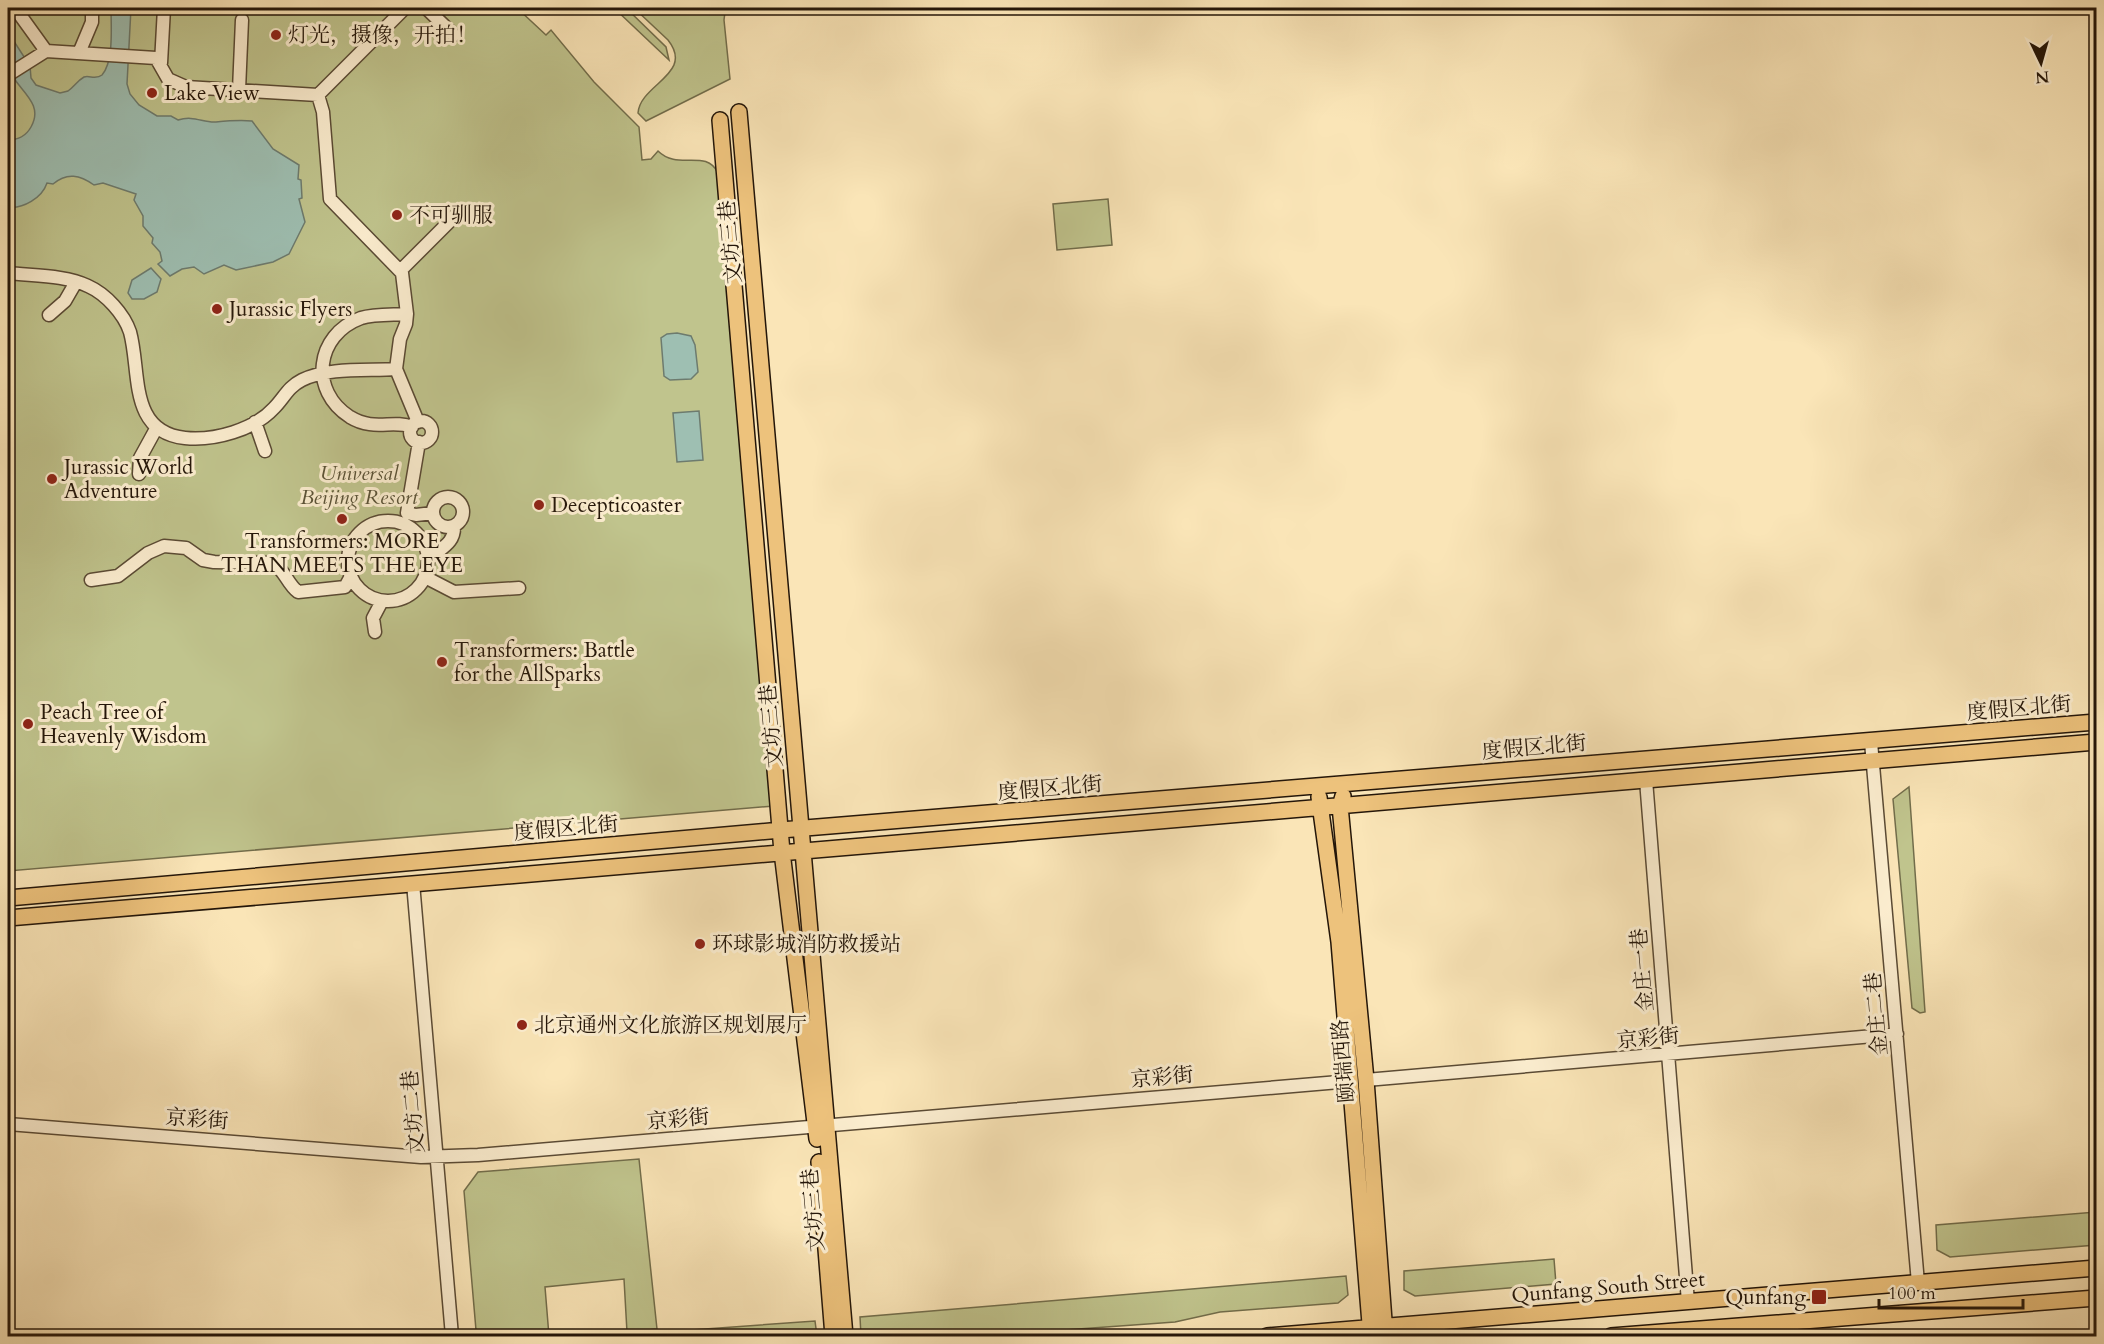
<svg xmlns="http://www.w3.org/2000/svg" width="2104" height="1344" viewBox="0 0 2104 1344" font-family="Cardo,'Noto Serif SC',serif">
	<rect width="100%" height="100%" fill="#fae5b7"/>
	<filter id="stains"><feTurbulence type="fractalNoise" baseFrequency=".00333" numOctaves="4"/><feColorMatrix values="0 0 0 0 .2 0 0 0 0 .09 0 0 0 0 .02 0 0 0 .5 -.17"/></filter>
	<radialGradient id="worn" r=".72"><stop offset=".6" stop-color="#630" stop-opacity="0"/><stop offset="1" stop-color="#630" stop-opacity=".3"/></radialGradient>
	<path fill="#c0c48d" stroke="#726d4b" stroke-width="1.5" d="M8 8H517L546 35 551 30 594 82 639 127 642 160 651 159 658 151C678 171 706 148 718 173L774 806 8 871Z
		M614 8H626L666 47 669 60Z
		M634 8H731L725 12 724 20 730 79 646 121 638 113C640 84 695 74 668 40Z
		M1108 199 1112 245 1057 250 1053 204Z
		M1909 787 1925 1012 1920 1013 1912 1008 1893 799Z
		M639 1159 657 1329 627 1332 624 1279 545 1287 549 1336H480L482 1332 476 1330 464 1191 478 1172Z
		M2096 1212V1245L1950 1257 1937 1250 1936 1225Z
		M1554 1259 1556 1284 1415 1296 1404 1290V1271Z
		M1346 1276 1348 1295 1338 1303 1220 1312 1175 1322 980 1336H861L860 1317Z
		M815 1321 817 1336H608Z"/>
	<path fill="#9ebfb2" stroke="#6d7b6e" stroke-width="1.5" d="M111 8H131L127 84 130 94 139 105 157 116H171L178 120C194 115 203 123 216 122 226 121 242 120 252 121L273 149 299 165 298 179 301 180 302 198 299 199 305 222 289 254 273 262 236 270 224 265 204 274 194 267 182 269 170 276 158 264 162 261 160 252 152 243 153 238 143 226V216L134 200 136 194 103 183 94 185C80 175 67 172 53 184L47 183C42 198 23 209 8 207V140C17 140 26 136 31 127 46 101 13 88 8 66 5 56 8 42 8 32L30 66 31 78 36 85 60 93 68 91C75 86 77 81 84 77 89 75 96 80 102 75 114 62 111 26 111 8Z
		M151 268 161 279 157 292 144 299H132L128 293 132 280Z
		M677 333 691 336 695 345 698 372 691 379 670 380 664 376 661 338 667 334Z
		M699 411 703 460 677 462 673 413Z"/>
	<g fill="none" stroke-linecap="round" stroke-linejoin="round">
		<defs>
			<path id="minor" d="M15 8 46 51 156 58 168 79 186 87 318 95
				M405 8 318 95 323 112 330 199 402 273 407 314 406 324 400 339 396 369 418 422
				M426 8 454 35
				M79 53 92 22V10
				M161 63 164 8
				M8 75 46 51
				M239 90 242 20
				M401 270 461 210
				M8 273C33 276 65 275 88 286 106 294 124 314 130 332 141 372 128 432 185 438 214 441 254 430 274 408 284 398 288 387 302 380 329 367 367 371 396 369
				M407 314C393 315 374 314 361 318 315 335 309 391 350 417 375 432 392 419 412 427
				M49 315 65 301 76 282
				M410 432a11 11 0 1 1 22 0a11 11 0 1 1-22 0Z
				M255 422 265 451
				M419 442 407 513 416 515 433 513
				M139 474 140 458 157 427
				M433 512a15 15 0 1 1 30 0a15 15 0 1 1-30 0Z
				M348 561a40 40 0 1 1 80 0a40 40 0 1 1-80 0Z
				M428 560C440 548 455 544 454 526
				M425 577 454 592 519 588
				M91 580 118 576 148 553 164 546 186 548 203 560 214 562 272 563C284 568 287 584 298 592L345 587 351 576
				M375 632 373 618 382 601
				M1871 742 1918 1283
				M1646 780 1688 1302
				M413 883 452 1336
				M1366 1080 1897 1034
				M8 1124 421 1157 478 1155 1351 1081"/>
			<path id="major" d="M739 112 845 1336
				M720 120 782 852 817 1139
				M1343 796 1340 806 1366 1080 1385 1334
				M1319 797 1339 942 1371 1336
				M8 898 781 830 2096 722
				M8 918 2096 742
				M819 1162 833 1336
				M1267 1336 2096 1268
				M1611 1336 2096 1298"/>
		</defs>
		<use href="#minor" stroke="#5a4a34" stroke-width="15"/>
		<use href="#major" stroke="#241609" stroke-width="18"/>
		<use href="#minor" stroke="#fceed0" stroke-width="12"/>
		<use href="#major" stroke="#edc27c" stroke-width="15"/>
	</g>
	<g fill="#8f2418" stroke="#fceed0" stroke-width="2">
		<circle cx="276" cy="35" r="6"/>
		<circle cx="152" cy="93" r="6"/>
		<circle cx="397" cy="215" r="6"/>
		<circle cx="217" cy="309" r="6"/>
		<circle cx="52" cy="479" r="6"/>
		<circle cx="539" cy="505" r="6"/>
		<circle cx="342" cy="519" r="6"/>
		<circle cx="442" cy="662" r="6"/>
		<circle cx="28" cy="724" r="6"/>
		<circle cx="700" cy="944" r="6"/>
		<circle cx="522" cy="1025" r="6"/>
		<rect x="1811" y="1289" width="16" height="16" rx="3"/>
	</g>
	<g text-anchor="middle" stroke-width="6" stroke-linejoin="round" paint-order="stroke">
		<g font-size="21" fill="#241609" stroke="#fceed0" text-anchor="start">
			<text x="288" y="42">灯光，摄像，开拍！</text>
			<text x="164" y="100">Lake View</text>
			<text x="409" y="222">不可驯服</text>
			<text x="229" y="316">Jurassic Flyers</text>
			<text x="64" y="474">Jurassic World<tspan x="64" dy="24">Adventure</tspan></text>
			<text x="551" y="512">Decepticoaster</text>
			<text x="342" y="548" text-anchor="middle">Transformers: MORE<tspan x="342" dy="24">THAN MEETS THE EYE</tspan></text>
			<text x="454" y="657">Transformers: Battle<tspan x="454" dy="24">for the AllSparks</tspan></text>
			<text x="40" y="719">Peach Tree of<tspan x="40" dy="24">Heavenly Wisdom</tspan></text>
			<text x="712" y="951">环球影城消防救援站</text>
			<text x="534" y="1032">北京通州文化旅游区规划展厅</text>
			<text x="1806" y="1304" text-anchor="end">Qunfang</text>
		</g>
		<g font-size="21" fill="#241609" stroke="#fceed0">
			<text transform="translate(730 242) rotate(-95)" y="7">文坊三巷</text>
			<text transform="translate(2019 708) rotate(-5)" y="7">度假区北街</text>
			<text transform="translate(771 726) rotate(-95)" y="7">文坊三巷</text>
			<text transform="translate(1534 747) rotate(-5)" y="7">度假区北街</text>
			<text transform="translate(1050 788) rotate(-5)" y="7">度假区北街</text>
			<text transform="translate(566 828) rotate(-5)" y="7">度假区北街</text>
			<text transform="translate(1642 970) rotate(-95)" y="7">金庄一巷</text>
			<text transform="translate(1876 1014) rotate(-95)" y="7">金庄二巷</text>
			<text transform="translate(1648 1038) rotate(-5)" y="7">京彩街</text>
			<text transform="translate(1343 1061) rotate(-95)" y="7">颐瑞西路</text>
			<text transform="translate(1162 1077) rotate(-5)" y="7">京彩街</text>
			<text transform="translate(413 1112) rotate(-95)" y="7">文坊二巷</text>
			<text transform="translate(197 1119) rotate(4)" y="7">京彩街</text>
			<text transform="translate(678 1119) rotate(-5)" y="7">京彩街</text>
			<text transform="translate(813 1210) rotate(-95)" y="7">文坊三巷</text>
			<text transform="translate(1608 1287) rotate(-5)" y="7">Qunfang South Street</text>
		</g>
		<g font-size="21" font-style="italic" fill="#5b5337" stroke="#fceed0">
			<text x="359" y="480">Universal<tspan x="359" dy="24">Beijing Resort</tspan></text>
		</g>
	</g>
	<rect width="2104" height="1344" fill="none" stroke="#fae5b7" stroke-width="30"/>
	<rect x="9" y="9" width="2086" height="1326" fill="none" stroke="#241609" stroke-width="3"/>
	<rect x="15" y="15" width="2074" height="1314" fill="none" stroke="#241609" stroke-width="1.5"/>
	<g transform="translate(2041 63) rotate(175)" stroke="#fceed0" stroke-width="4.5" paint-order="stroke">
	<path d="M0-4.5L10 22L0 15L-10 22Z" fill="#241609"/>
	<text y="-9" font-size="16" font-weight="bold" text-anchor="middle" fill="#241609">N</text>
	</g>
	<path d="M1879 1299v9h144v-9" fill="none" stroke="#241609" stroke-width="3"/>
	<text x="1888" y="1299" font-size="18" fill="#241609" stroke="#fceed0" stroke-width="4.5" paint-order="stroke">100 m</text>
	<rect width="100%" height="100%" filter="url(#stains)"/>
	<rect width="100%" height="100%" fill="url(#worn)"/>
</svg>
